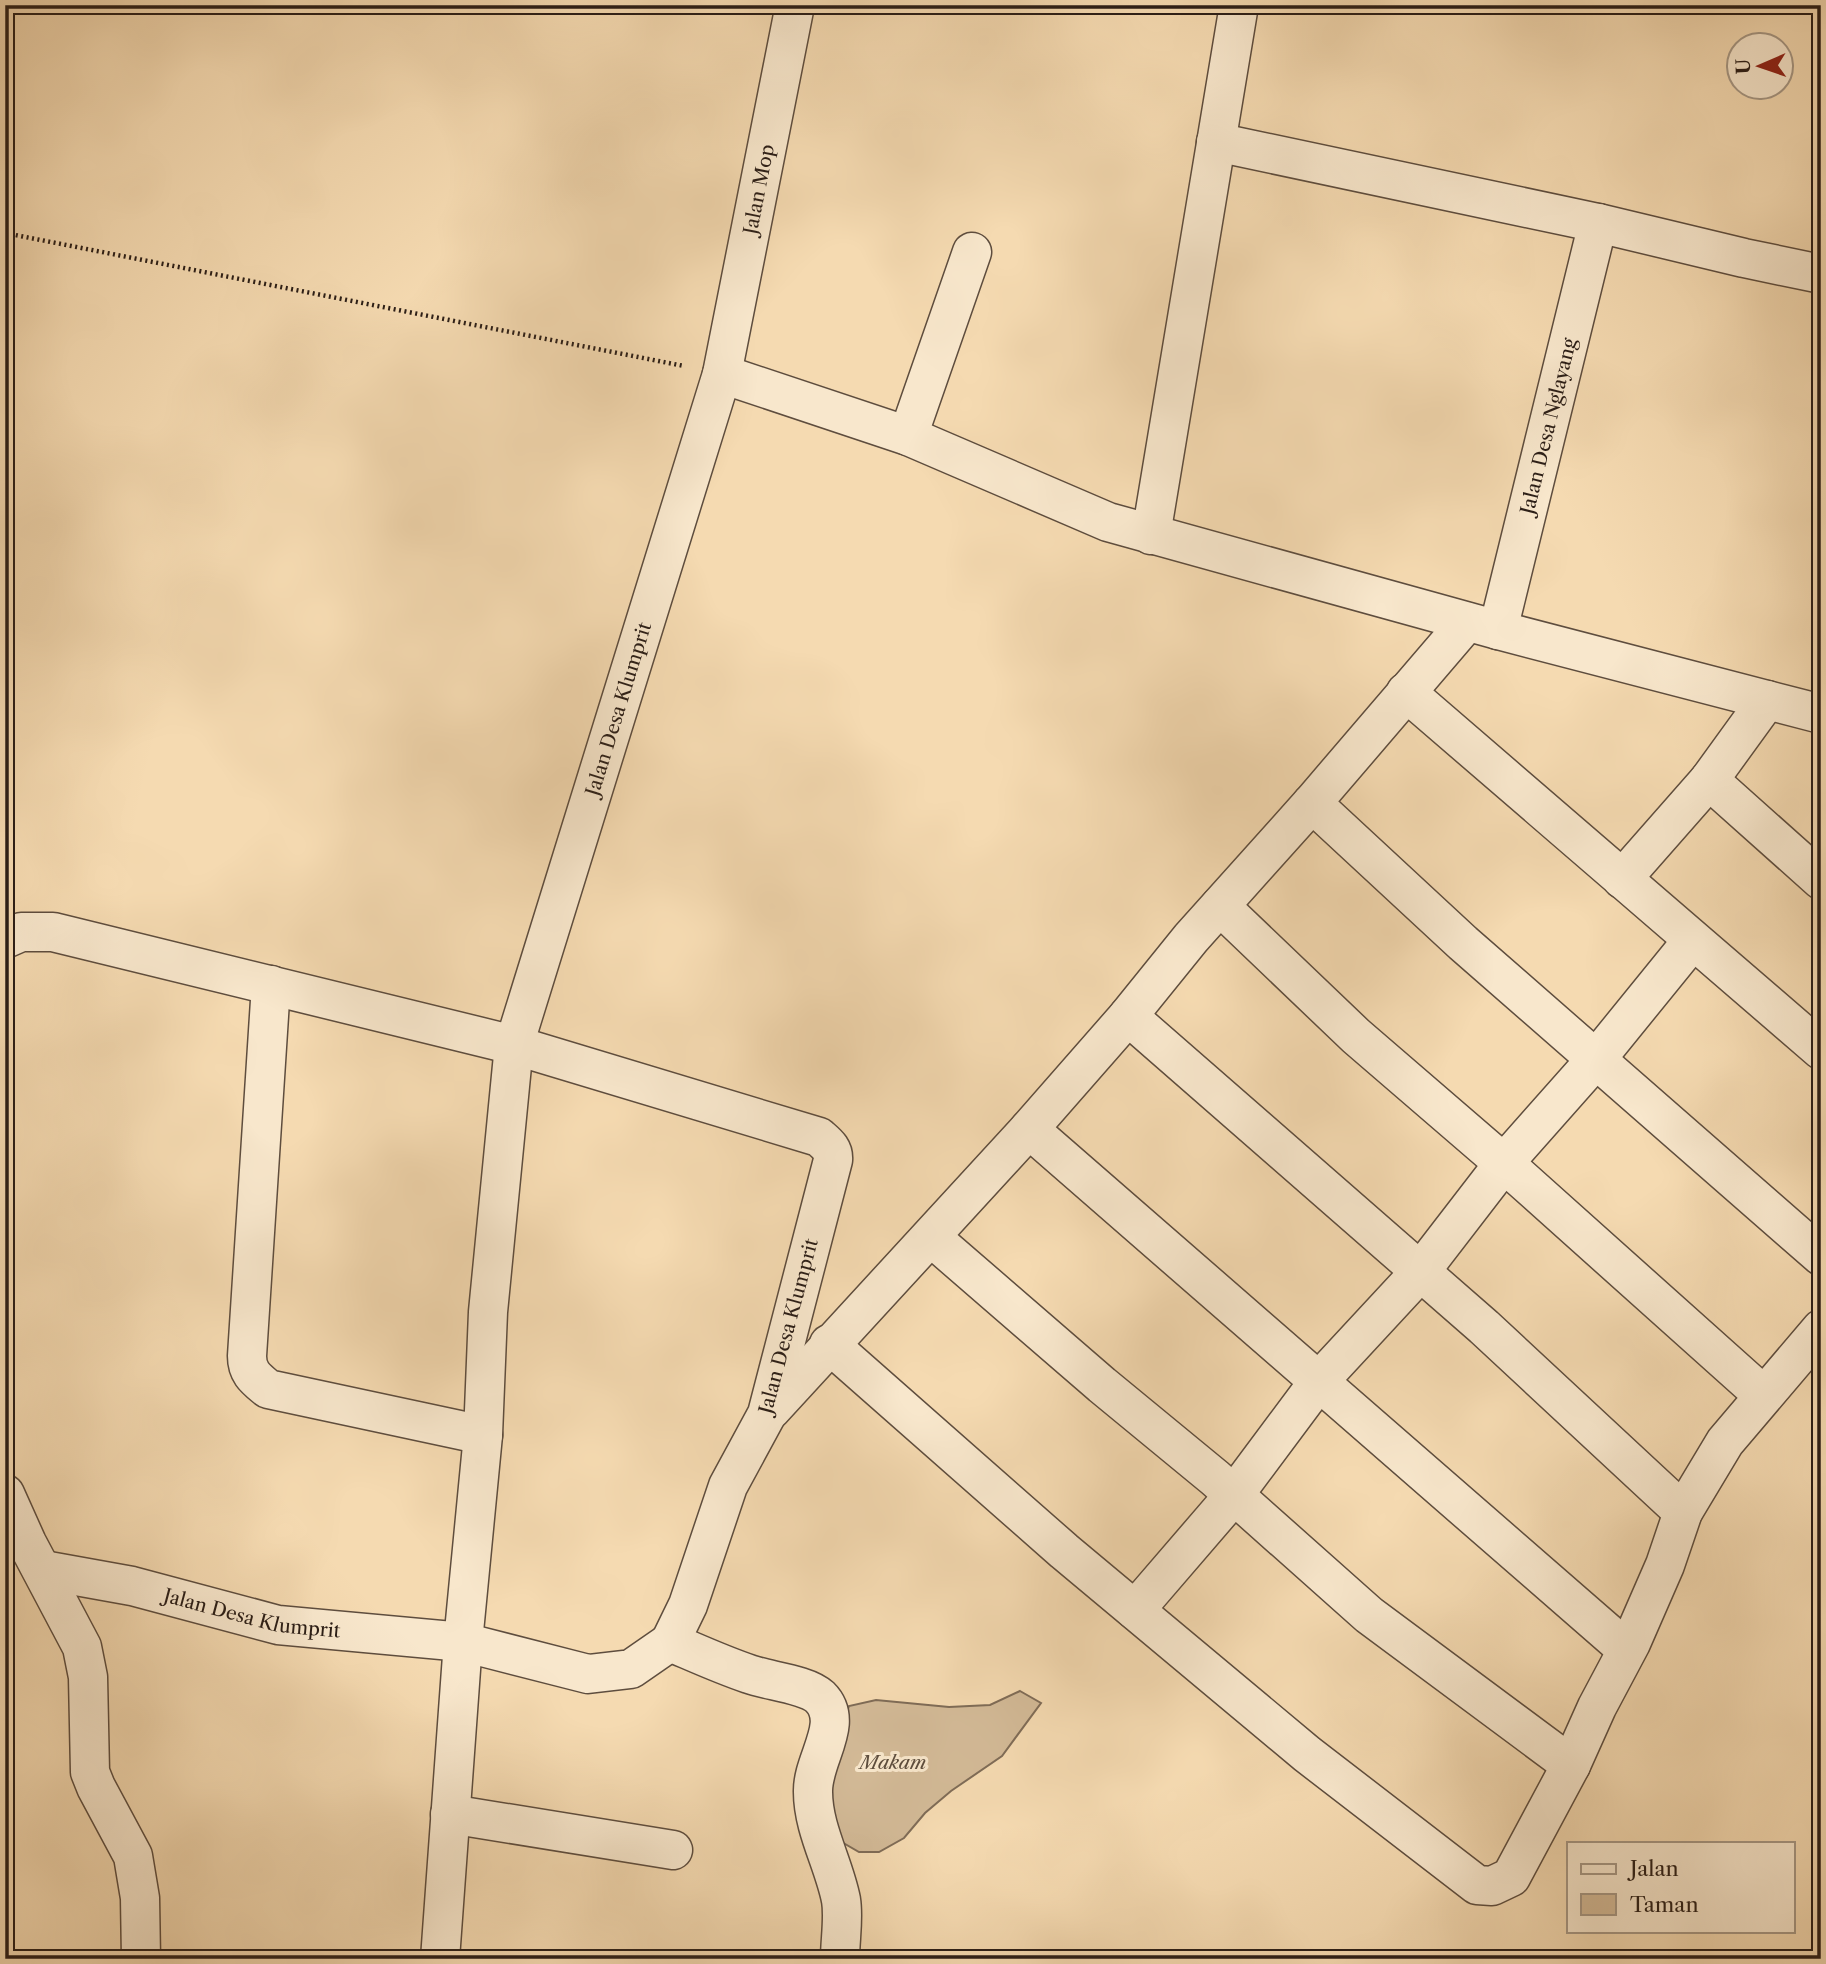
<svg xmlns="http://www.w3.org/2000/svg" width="1826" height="1964" viewBox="0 0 1826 1964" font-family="'Libre Caslon Text',serif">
	<rect width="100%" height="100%" fill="#f5dab1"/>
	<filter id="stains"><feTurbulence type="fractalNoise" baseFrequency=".00286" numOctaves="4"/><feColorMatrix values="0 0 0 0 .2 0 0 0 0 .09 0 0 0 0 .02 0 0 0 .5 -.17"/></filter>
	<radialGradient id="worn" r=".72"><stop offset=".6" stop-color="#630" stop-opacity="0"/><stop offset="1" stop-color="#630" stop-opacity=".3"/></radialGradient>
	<path fill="#d3ba97" stroke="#7f6c57" stroke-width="2" d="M1020 1691 1041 1703 1002 1756 951 1791 925 1813 904 1838 879 1852H859L840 1841 829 1823 832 1756 849 1706 876 1700 949 1707 990 1705Z"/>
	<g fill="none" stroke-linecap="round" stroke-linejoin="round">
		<defs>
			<g id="street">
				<path d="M1216 142 1598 223 1744 258 1821 274"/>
				<path d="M722 374 908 436 1108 522 1498 630 1821 714"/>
				<path d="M908 436 972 252"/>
				<path d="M1151 535 1239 5"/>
				<path id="s1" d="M1498 630 1598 223"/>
				<path d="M1406 692 1821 1050"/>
				<path d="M1709 780 1821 880"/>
				<path d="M1312 803 1463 943 1821 1256"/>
				<path d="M1622 879 1709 780 1767 700"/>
				<path d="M1220 906 1356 1036 1515 1173 1763 1395"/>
				<path d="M5 939 21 932H53L514 1045 819 1137C827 1144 834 1149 833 1160L767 1414 728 1486 688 1605 670 1642"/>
				<path d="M271 985 247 1356C247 1373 256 1379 268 1389L483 1435"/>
				<path d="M1128 1016 1484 1327 1683 1512"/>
				<path d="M1029 1129 1626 1649"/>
				<path d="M931 1237 1102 1385 1215 1478 1369 1615 1571 1765"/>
				<path d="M829 1344 1064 1551 1307 1754 1477 1885 1492 1886 1511 1877 1571 1765 1597 1707 1631 1643 1665 1565 1683 1512 1725 1442 1821 1329"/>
				<path d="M771 1410 1029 1129 1128 1016 1191 938 1312 803 1467 622"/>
				<path d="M5 1494 27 1543 82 1647 88 1677 90 1772 96 1787 133 1856 140 1898 141 1959"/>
				<path id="s2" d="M43 1570 132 1586 278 1625 463 1642 588 1674 631 1669 670 1642"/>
				<path d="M1135 1610 1234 1495 1319 1381 1420 1272 1504 1163 1597 1058 1692 941"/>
				<path d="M670 1642C696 1653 722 1665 749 1674 768 1681 806 1684 820 1697 846 1723 812 1759 813 1792 813 1829 834 1864 841 1900 844 1918 840 1940 840 1959"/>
				<path d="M450 1814 673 1850"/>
				<path id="s3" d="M440 1959 463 1642 483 1435 488 1312 514 1045 722 374 795 5"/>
			</g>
		</defs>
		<use href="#street" stroke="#5e4d3e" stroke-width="41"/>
		<path stroke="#2b1e17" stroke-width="4.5" stroke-dasharray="2 3.5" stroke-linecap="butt" d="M5 233 684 366"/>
		<use href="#street" stroke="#f8e7cc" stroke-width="38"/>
	</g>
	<g text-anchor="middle" stroke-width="6" stroke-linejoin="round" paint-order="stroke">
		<g font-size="19" fill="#2b1e17" stroke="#f8e7cc">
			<text dy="7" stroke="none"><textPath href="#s3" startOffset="1808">Jalan Mop</textPath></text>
			<text dy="7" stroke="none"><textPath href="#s1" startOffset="210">Jalan Desa Nglayang</textPath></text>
			<text dy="7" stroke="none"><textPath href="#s3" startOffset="1269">Jalan Desa Klumprit</textPath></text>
			<text transform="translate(788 1326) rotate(-75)" y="7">Jalan Desa Klumprit</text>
			<text dy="7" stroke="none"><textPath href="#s2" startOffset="214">Jalan Desa Klumprit</textPath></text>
		</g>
		<g font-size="19" font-style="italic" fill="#5d4d3d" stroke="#f8e7cc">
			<text x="893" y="1769">Makam</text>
		</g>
	</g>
	<rect width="1826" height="1964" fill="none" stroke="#f5dab1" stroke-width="28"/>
	<rect x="7" y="7" width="1812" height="1950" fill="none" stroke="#2b1e17" stroke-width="3.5"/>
	<rect x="14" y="14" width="1798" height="1936" fill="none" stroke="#2b1e17" stroke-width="2"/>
	<rect x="1567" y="1842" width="228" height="91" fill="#f8e7cc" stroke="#a69784" stroke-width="2"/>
	<rect x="1581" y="1864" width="35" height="10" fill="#f8e7cc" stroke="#a69784" stroke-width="2"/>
	<text x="1630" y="1876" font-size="21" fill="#2b1e17">Jalan</text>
	<rect x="1581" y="1894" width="35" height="21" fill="#d3ba97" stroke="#a69784" stroke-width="2"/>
	<text x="1630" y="1912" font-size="21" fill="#2b1e17">Taman</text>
	<g transform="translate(1760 66) rotate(268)"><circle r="33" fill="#f8e7cc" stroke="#a69784" stroke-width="2"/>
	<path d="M0-5L12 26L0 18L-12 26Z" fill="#8f2418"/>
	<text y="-10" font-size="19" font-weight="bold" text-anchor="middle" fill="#2b1e17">U</text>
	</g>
	<rect width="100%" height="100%" filter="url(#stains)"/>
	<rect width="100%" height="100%" fill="url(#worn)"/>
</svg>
